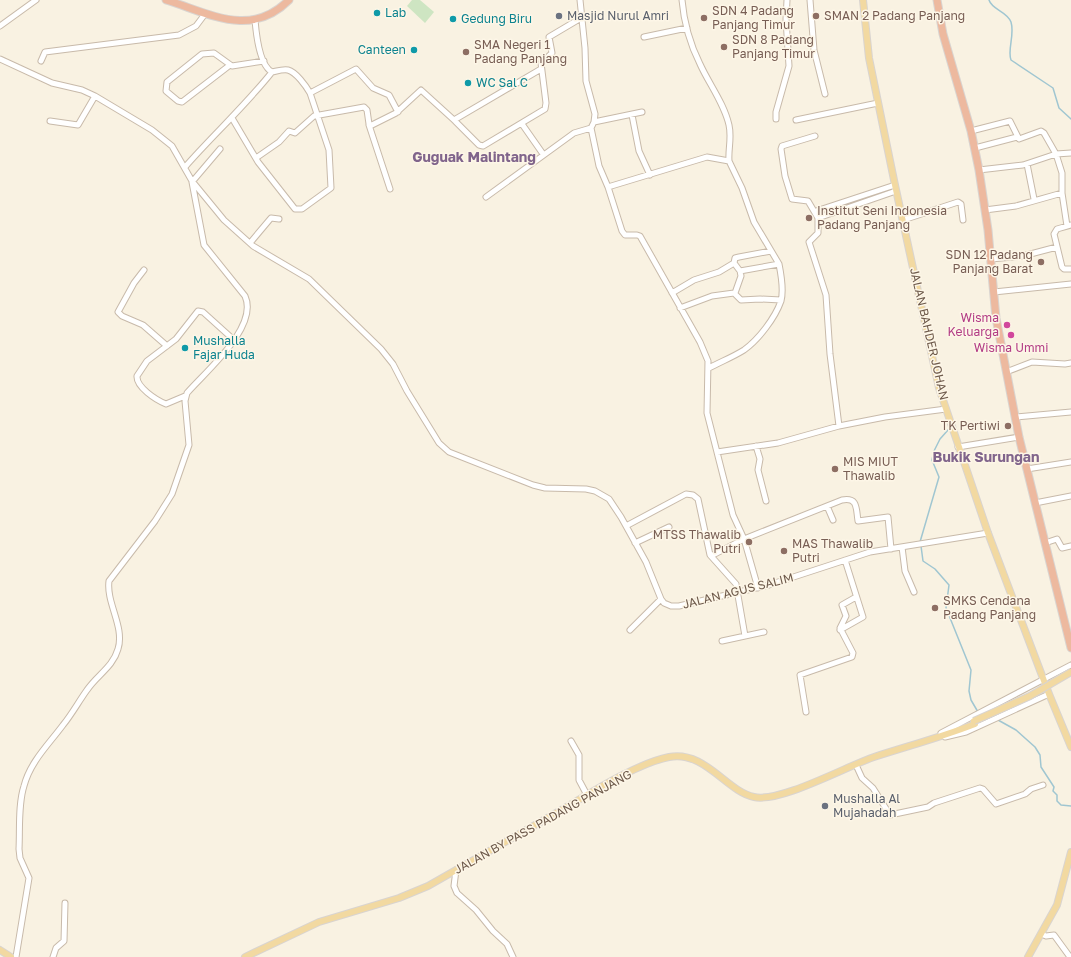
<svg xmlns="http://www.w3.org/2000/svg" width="1071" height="957" viewBox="0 0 1071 957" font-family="'Golos Text',sans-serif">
	<rect width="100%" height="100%" fill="#f9f2e2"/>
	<path fill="#cee5c2" d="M412 0H420L434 12 425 23 407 6Z"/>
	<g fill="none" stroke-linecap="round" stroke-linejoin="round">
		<path stroke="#a0c6d1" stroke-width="1.5" d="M989 0C992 10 1007 11 1011 22 1015 35 1007 50 1011 60L1053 88 1059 108 1071 119
			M920 542 939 477 932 460 934 451 940 439 948 430
			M921 546 923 561 935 569 949 585 946 608 971 670 969 691 971 700 978 712
			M998 720 1016 730 1035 747 1040 755 1041 767 1054 787 1053 791 1057 795V801L1061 805 1071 806"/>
		<defs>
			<path id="minor" d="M580 0 585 48 586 81 595 114 594 122 591 128 599 166 608 187 622 231 625 235H637L640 236 700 342 708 361 707 413 733 515 744 539 758 588
				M682 0C684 23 690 44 700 64 709 84 724 103 729 125 732 138 728 149 729 161
				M810 0 814 50 825 94
				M0 26 36 0
				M644 37 687 28
				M0 59 52 83 82 90 95 96 152 130 172 146 192 181 224 220 253 246 309 279 381 349 393 364 407 391 439 443 449 452 533 485 545 488 586 489 595 491 609 499 621 517 646 562 661 599 664 603 671 606H679L769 585 870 552 988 533
				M41 61 45 52 179 35 196 26 205 14
				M230 65 182 102 178 101 166 91 167 82 202 54 214 53 232 66 264 61
				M310 93 356 69 373 88 389 95 398 112
				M632 115 639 151 650 175
				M232 118 258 162 295 209H302L331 188 329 150 310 93C306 86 296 72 288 70 283 69 277 71 272 72 259 65 256 32 255 20
				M776 119V112L789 66 786 19 787 0
				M454 120 541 69
				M796 120 878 103
				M50 121 78 125 95 96
				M594 122 642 112
				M522 124 543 154
				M369 125 390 189
				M971 131 1010 121 1019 139 1041 131 1044 133 1056 154 1062 173V193L1067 226
				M815 136 782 146 781 149 785 176 792 199 808 201 818 218V233L809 242 826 295 830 354 839 426
				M975 148 1017 137
				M256 158 279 142 289 131 295 133 314 116 364 107 367 110 369 124 372 125 396 113 421 90 454 120 479 145 483 146 545 109 546 103 541 63 552 53 549 37 581 18
				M1027 164 1034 199
				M185 167C213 135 245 106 272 72
				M979 170 1023 165 1056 154 1071 153
				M608 187 707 157 729 161 742 188 754 222 779 264C781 274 784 290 781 301 775 318 759 339 744 350 733 357 720 362 709 368
				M486 197 574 133 591 128
				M985 210 1016 206 1062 193
				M816 211 895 185
				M818 218 896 191
				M903 220 958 202 961 204 963 220
				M1071 225 1057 229 1054 234 1062 267 1064 269H1071
				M250 243 271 218 279 219
				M771 251 739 257 735 258 734 263 740 271 779 264
				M991 259 1023 256 1057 247
				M144 270 134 283 118 312 122 316 143 325 167 346
				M994 292 1071 284
				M672 293 694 280 719 272 734 263
				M735 293 741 276 740 271
				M680 308 712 296 734 293 741 300 760 299 781 300
				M1006 372 1032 362 1065 364 1071 363
				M185 396 166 404C156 400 136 387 137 376L147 361 176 339 198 311 203 312 234 340
				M1016 417 1071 412
				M756 446 760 459 758 470 766 501
				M958 447 1019 437
				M717 452 778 443 839 426 885 417 946 409
				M1027 469 1071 462
				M1035 503 1071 496
				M827 506 833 520
				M626 526 686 494 693 495 698 499 710 555 736 584 745 636
				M635 543 669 527
				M1045 543 1057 539 1062 548 1071 546
				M902 547 905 571 914 592
				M711 556 744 539 842 500C858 497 856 508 858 521L888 517 891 549
				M630 630 661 599
				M840 630 863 617 845 560
				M722 641 764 632
				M806 712 800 675 852 657 853 653 840 628 846 616 842 605 856 597
				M941 733 1071 665
				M945 737 966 732 1049 694
				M571 741 579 755V780L587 795
				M856 765 862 778 873 788 890 815 928 807 934 803 980 788 983 789 996 804 1025 794 1031 789 1043 785
				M456 870 454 886 457 893 476 910 493 931 507 944 513 957
				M1041 934 1046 936 1054 935 1070 957
				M16 957 29 878 20 858 19 849C20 830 18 804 24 786 30 762 49 744 63 725 72 714 79 701 87 690 97 675 113 667 118 649 125 627 106 603 109 581L155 521 172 494 189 445 185 401 187 393C206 371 259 327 245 296L204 245 192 182 220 149
				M53 957 56 948 64 941 65 903"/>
			<path id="major" d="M863 0 869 58 895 185 939 388 988 533 1049 694 1071 747
				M0 950 11 957
				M245 957 319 922 399 898 428 886C475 859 523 832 570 805 597 789 639 763 669 757 705 750 726 791 754 797 780 803 847 766 874 757 908 746 942 737 975 724
				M1028 957 1057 905 1071 852"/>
			<path id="highway" d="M166 0C209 13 250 39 289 0
				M937 0 943 34 971 131 979 170 988 230 996 318 1019 437 1071 648"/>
		</defs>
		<use href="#minor" stroke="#c8baaa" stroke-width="7"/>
		<use href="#major" stroke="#d9d4d0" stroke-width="8"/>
		<use href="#highway" stroke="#d9d4d0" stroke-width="9"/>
		<use href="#minor" stroke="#fff" stroke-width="5"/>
		<use href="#major" stroke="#f2d9a1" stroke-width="6"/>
		<use href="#highway" stroke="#edb99f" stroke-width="7"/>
		<defs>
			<path id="major-bridge" d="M974 721 1030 696 1071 672"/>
		</defs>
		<use href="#major-bridge" stroke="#d9d4d0" stroke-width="8" stroke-linecap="butt"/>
		<use href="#major-bridge" stroke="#f2d9a1" stroke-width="6"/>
	</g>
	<g fill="#0f9aa8" stroke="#fdf6e7" stroke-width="1.5">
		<circle cx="377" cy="13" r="4"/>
		<circle cx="453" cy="19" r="4"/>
		<circle cx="414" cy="50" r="4"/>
		<circle cx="468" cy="83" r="4"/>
		<circle cx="185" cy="348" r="4"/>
	</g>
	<g fill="#6b7280" stroke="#fdf6e7" stroke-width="1.5">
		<circle cx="559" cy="16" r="4"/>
		<circle cx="825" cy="806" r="4"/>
	</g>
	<g fill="#8d6e63" stroke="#fdf6e7" stroke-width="1.5">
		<circle cx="816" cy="16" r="4"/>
		<circle cx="704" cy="18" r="4"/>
		<circle cx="724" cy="47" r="4"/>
		<circle cx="466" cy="52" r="4"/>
		<circle cx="809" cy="218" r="4"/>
		<circle cx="1041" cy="262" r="4"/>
		<circle cx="1008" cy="426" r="4"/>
		<circle cx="835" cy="469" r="4"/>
		<circle cx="749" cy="542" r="4"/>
		<circle cx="784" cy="551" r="4"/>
		<circle cx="935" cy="608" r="4"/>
	</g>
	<g fill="#d1479c" stroke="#fdf6e7" stroke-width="1.5">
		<circle cx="1007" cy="325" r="4"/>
		<circle cx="1011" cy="335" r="4"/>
	</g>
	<g text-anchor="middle" stroke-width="3" stroke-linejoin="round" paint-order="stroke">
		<g font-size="12" fill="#785e54" stroke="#fdf6e7" text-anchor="start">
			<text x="712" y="15">SDN 4 Padang<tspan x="712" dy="14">Panjang Timur</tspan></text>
			<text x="824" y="20">SMAN 2 Padang Panjang</text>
			<text x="732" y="44">SDN 8 Padang<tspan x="732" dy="14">Panjang Timur</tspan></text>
			<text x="474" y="49">SMA Negeri 1<tspan x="474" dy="14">Padang Panjang</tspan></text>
			<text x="817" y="215">Institut Seni Indonesia<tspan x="817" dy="14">Padang Panjang</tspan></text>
			<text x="1033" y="259" text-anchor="end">SDN 12 Padang<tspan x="1033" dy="14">Panjang Barat</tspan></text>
			<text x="1000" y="430" text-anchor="end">TK Pertiwi</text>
			<text x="843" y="466">MIS MIUT<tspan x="843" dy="14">Thawalib</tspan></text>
			<text x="741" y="539" text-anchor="end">MTSS Thawalib<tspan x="741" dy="14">Putri</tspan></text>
			<text x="792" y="548">MAS Thawalib<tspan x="792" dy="14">Putri</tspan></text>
			<text x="943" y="605">SMKS Cendana<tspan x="943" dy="14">Padang Panjang</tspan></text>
		</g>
		<g font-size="12" fill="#0d838f" stroke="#fdf6e7" text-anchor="start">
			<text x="385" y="17">Lab</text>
			<text x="461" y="23">Gedung Biru</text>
			<text x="406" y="54" text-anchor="end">Canteen</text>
			<text x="476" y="87">WC Sal C</text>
			<text x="193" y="345">Mushalla<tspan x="193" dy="14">Fajar Huda</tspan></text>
		</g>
		<g font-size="12" fill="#5b616d" stroke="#fdf6e7" text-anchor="start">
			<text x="567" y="20">Masjid Nurul Amri</text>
			<text x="833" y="803">Mushalla Al<tspan x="833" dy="14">Mujahadah</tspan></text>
		</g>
		<g font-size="12" fill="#b23c85" stroke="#fdf6e7" text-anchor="end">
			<text x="999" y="322">Wisma<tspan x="999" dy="14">Keluarga</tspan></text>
			<text x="1011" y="352" text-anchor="middle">Wisma Ummi</text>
		</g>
		<g font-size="12" fill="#6e5a4b" stroke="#fdf6e7">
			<text transform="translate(929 334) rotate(77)" y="4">JALAN BAHDER JOHAN</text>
			<text transform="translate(738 591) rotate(-14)" y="4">JALAN AGUS SALIM</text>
			<text transform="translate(543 822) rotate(-29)" y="4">JALAN BY PASS PADANG PANJANG</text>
		</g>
		<g font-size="14" font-weight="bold" fill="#80648b" stroke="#fdf6e7">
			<text x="474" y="162">Guguak Malintang</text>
			<text x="986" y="462">Bukik Surungan</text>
		</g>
	</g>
</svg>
